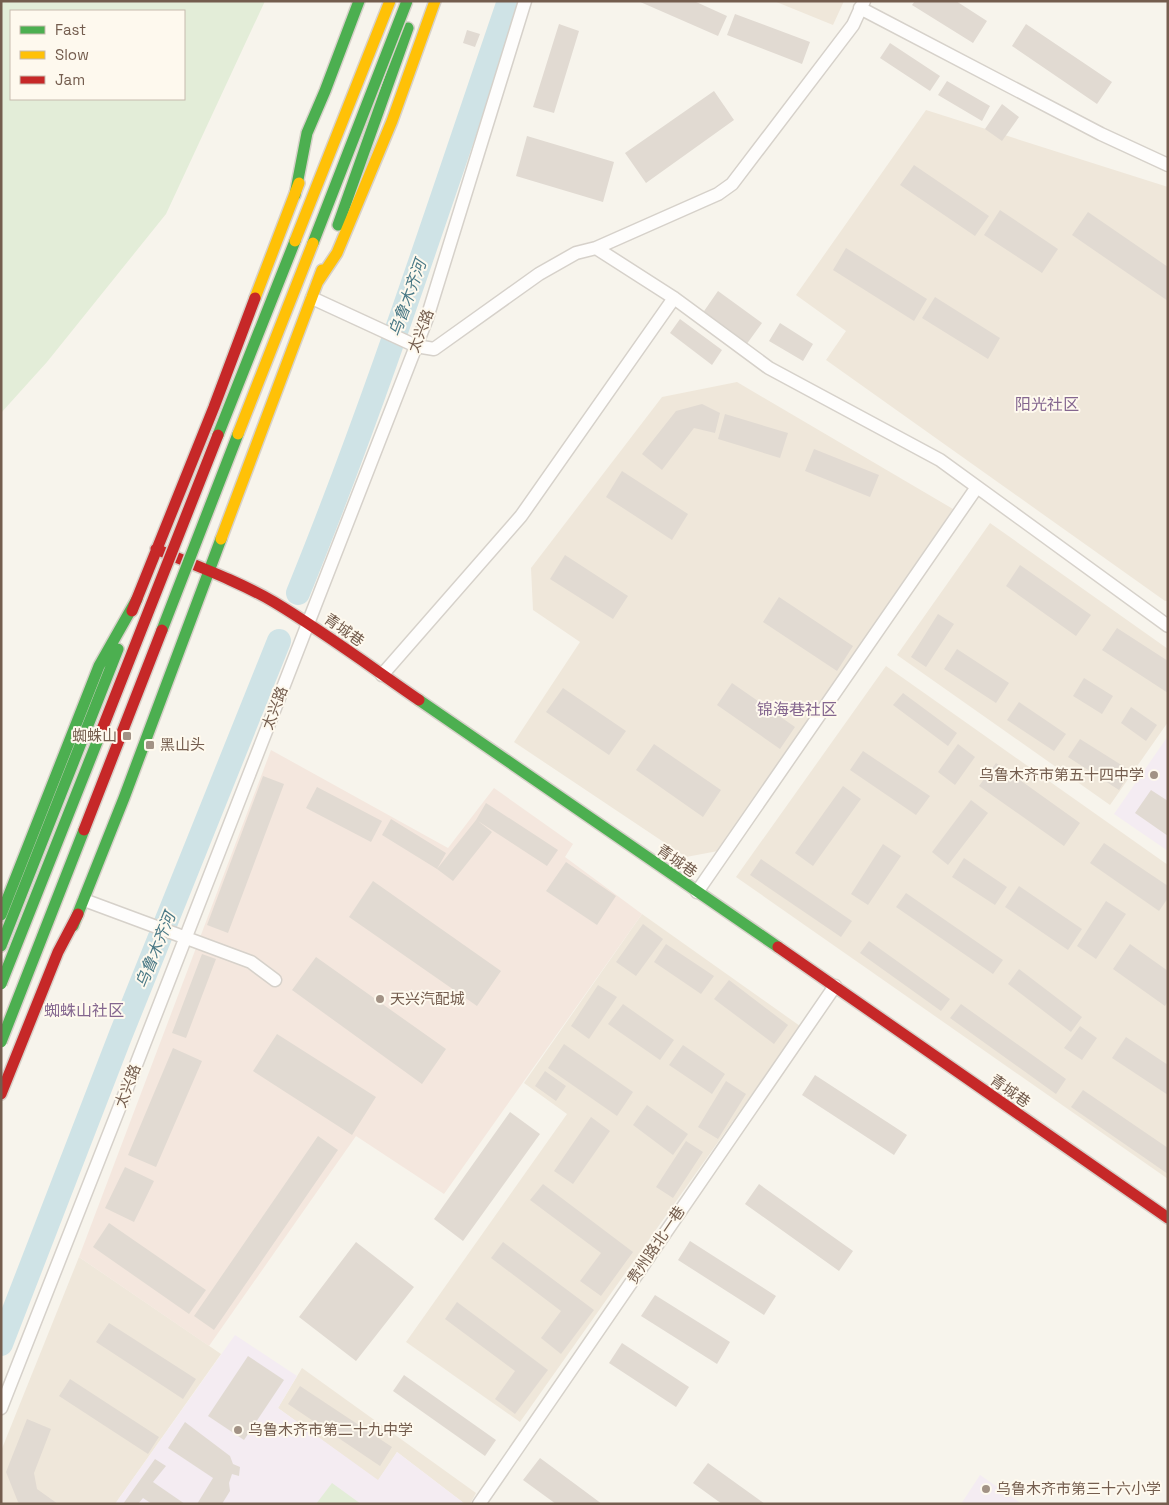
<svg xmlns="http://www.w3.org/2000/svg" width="1169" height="1505" viewBox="0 0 1169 1505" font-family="'Space Grotesk','Noto Sans SC',sans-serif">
	<rect width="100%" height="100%" fill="#f7f4ec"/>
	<path fill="#efe7da" d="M774 1H844L833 25Z
		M926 110 1168 187V601H1165L826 360 846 331 796 295Z
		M737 382 953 509 718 851 686 857 514 742 580 642 533 610 531 568 662 397Z
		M990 523 1168 649V722L1110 805 897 655Z
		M886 666 1168 865V1179L736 877Z
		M642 914 800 1026 520 1422 406 1342 567 1114 524 1083Z
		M79 1257 221 1354 115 1504H1V1451Z
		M302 1368 476 1493 470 1504H465L397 1452 378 1481 278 1408Z"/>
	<path fill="#f4e7de" d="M271 750 448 848 494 788 573 844 565 857 642 914 444 1194 356 1136 209 1346 79 1257Z"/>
	<path fill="#f4ecf2" d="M1168 736V851L1114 814Z
		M235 1335 297 1376 278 1408 378 1480 397 1452 465 1504H115Z
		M980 1475 1022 1504H961Z"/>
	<path fill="#e3edd8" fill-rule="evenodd" d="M1 1H265L166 214 47 362 1 413ZM11 11H184V99H11Z
		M332 1483 361 1504H316Z"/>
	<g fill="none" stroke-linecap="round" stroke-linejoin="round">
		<path stroke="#cfe3e6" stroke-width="24" d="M298 593C377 399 441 199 509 1
			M1 1344 121 1034 279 641"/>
	</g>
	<path fill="#e1dad2" d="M638 1H694L727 16 718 36Z
		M915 1H956L987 21 973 43 912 5Z
		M735 14 810 42 802 64 727 35Z
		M559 24 579 31 554 113 533 107Z
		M1026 24 1112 82 1097 104 1012 46Z
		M467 30 480 34 475 47 463 43Z
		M890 43 940 76 930 91 880 58Z
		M947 81 990 106 982 121 938 95Z
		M714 91 734 120 646 183 625 153Z
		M1002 104 1019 117 1002 141 985 129Z
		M527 136 614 162 603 202 516 176Z
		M914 165 989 216 975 236 900 185Z
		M1000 210 1058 249 1042 273 984 235Z
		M1088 212 1168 267V301L1072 235Z
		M846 248 927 299 914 321 833 270Z
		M718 291 762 323 746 345 702 314Z
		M935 297 1000 338 988 359 922 318Z
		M680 319 722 350 712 365 670 333Z
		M780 323 813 344 803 361 769 341Z
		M702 404 720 413 715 433 694 428 662 470 642 454 676 411Z
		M725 414 788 433 780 458 718 439Z
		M814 449 879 475 870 497 805 471Z
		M622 471 688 514 672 540 606 497Z
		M565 555 628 596 613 619 550 579Z
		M1020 565 1091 615 1076 636 1006 586Z
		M779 597 853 646 837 671 763 622Z
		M938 614 954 624 926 667 911 657Z
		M1117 628 1168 661V693L1102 650Z
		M957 649 1009 683 996 703 944 669Z
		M1084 678 1113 696 1102 714 1073 696Z
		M732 683 795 727 780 749 717 705Z
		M563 688 626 731 609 755 546 712Z
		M903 693 957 733 948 746 893 705Z
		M1019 702 1066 734 1054 751 1007 720Z
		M1131 707 1157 725 1146 741 1121 723Z
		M1080 739 1131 771 1119 790 1068 757Z
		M654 744 721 790 703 817 636 770Z
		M958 744 975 757 955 785 938 772Z
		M863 751 930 796 916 815 850 770Z
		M996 763 1080 823 1064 846 979 786Z
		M263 776 284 784 228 933 207 925Z
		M843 786 861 799 813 866 795 853Z
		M317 787 382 821 371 842 306 808Z
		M1151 790 1168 801V836L1135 813Z
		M971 800 988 813 948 865 932 852Z
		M486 803 558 850 547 866 478 821 492 832 453 881 437 869 382 835 391 819 446 853 437 869 476 820Z
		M1104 843 1168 886V898L1159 911 1090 863Z
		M883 844 901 856 868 905 851 894Z
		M964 858 1007 887 995 905 952 877Z
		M761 859 852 921 841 937 750 875Z
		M566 862 616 896 597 925 546 891Z
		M373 881 501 971 477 1006 349 917Z
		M1019 886 1082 929 1068 950 1005 907Z
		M906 893 1003 960 993 974 896 907Z
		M1106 901 1126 914 1096 959 1077 946Z
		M643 924 663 939 636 976 616 962Z
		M869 941 950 999 941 1011 860 953Z
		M666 944 714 976 701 994 654 962Z
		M1130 944 1168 971V1001L1165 1006 1113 969Z
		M202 954 216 959 186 1038 172 1033Z
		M316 957 446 1049 422 1084 292 990Z
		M1019 969 1082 1017 1071 1032 1008 984Z
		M729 980 788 1025 774 1044 714 999Z
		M598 985 617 997 589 1039 571 1026Z
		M623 1004 674 1040 660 1060 608 1024Z
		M961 1004 1066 1079 1056 1094 950 1018Z
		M1080 1026 1097 1038 1082 1060 1064 1048Z
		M277 1034 376 1097 352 1135 253 1071Z
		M1126 1037 1168 1065V1095L1112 1058Z
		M564 1044 633 1092 617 1116 548 1068Z
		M683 1045 725 1074 712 1094 669 1065Z
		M173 1048 202 1061 156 1167 128 1155Z
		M545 1071 566 1086 556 1101 535 1086Z
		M815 1075 907 1135 894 1155 802 1095Z
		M726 1081 746 1094 718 1139 698 1127Z
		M1083 1090 1168 1148V1174L1071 1107Z
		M647 1105 688 1134 673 1155 633 1125Z
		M510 1112 540 1134 463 1241 434 1219Z
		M591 1117 610 1131 573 1184 554 1171Z
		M318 1136 338 1150 214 1330 194 1316Z
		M686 1141 703 1152 673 1198 656 1187Z
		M125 1167 154 1181 134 1222 105 1208Z
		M543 1184 633 1252 601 1296 580 1281 601 1253 530 1200Z
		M759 1184 853 1251 839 1271 745 1204Z
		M109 1223 206 1290 189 1314 93 1247Z
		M690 1241 776 1296 764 1315 678 1260Z
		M356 1242 414 1287 356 1361 299 1317Z
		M503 1242 594 1310 561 1354 541 1338 561 1311 491 1258Z
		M655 1295 730 1342 717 1364 641 1316Z
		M457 1302 548 1370 515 1414 495 1399 515 1371 445 1319Z
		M109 1323 196 1379 183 1399 96 1342Z
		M622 1343 689 1387 676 1407 609 1363Z
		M248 1356 284 1380 244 1440 208 1416Z
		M404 1375 496 1440 485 1456 393 1391Z
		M70 1379 159 1437 148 1454 59 1396Z
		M300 1386 392 1447 380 1466 288 1404Z
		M27 1419 51 1429 34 1473 37 1489 58 1504H21L18 1502 6 1472Z
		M185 1422 230 1456 233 1464 240 1467 239 1476 232 1474 229 1483 230 1491 222 1504H197L213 1478 168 1448Z
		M540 1458 602 1504H556L523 1480Z
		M155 1459 166 1466 153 1482 185 1504H152L143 1498 138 1504H123Z
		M708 1463 765 1504H722L693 1483Z"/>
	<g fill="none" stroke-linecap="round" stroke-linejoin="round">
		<defs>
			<path id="street" d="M860 8 1101 134 1168 165
				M596 248 674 298 769 368 940 460 1168 626
				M312 298 416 346 434 349 539 274 576 253 596 248 718 194 732 184 853 25 864 1
				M382 675 521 516 674 298
				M697 892 977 487
				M84 900 251 962 275 980
				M1 1408 120 1106 427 318 525 1
				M479 1504 835 986"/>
			<path id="fast" d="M295 195 307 133 325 91 359 1
				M338 225 408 28
				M419 700 778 947
				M1 915 99 666 137 599
				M73 926 124 798 221 539
				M1 946 118 649"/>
			<path id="slow" d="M317 283 337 253 392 121 435 1
				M255 298 299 183
				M221 539 322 270"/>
			<path id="jam" d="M156 549C194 565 238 581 274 602 324 632 371 667 419 700
				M132 611 214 407 255 298
				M778 947 1168 1218
				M1 1094 58 952 78 914"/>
		</defs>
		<use href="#street" stroke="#d6d1ca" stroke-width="15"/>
		<use href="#fast" stroke="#d7d1ca" stroke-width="14"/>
		<use href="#slow" stroke="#d7d1ca" stroke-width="14"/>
		<use href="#jam" stroke="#d7d1ca" stroke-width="14"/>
		<use href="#street" stroke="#fefdfc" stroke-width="12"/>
		<use href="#fast" stroke="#4caf50" stroke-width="11"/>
		<use href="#slow" stroke="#ffc107" stroke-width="11"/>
		<use href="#jam" stroke="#c62828" stroke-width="11"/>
		<defs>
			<path id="fast-bridge" d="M313 243 407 1
				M218 435 295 241
				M162 630 238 434
				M1 984 99 737
				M1 1042 84 830"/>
			<path id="slow-bridge" d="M295 241 390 1
				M238 434 313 243"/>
			<path id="jam-bridge" d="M99 737 218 435
				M84 830 162 630"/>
		</defs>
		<use href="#fast-bridge" stroke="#d8d1ca" stroke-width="14" stroke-linecap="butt"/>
		<use href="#slow-bridge" stroke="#d8d1ca" stroke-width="14" stroke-linecap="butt"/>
		<use href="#jam-bridge" stroke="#d8d1ca" stroke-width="14" stroke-linecap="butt"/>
		<use href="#fast-bridge" stroke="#4caf50" stroke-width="11"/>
		<use href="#slow-bridge" stroke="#ffc107" stroke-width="11"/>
		<use href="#jam-bridge" stroke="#c62828" stroke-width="11"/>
	</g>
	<g fill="#a29285" stroke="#fef9ee" stroke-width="2">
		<rect x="122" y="731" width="10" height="10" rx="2.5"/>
		<rect x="145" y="740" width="10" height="10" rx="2.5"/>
		<circle cx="1154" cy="775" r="5"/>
		<circle cx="380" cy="999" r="5"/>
		<circle cx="238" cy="1430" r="5"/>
		<circle cx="986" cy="1489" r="5"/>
	</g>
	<g text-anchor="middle" stroke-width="4" stroke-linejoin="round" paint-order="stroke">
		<g font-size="15" fill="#745d4e" stroke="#fef9ee">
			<text transform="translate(421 331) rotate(-69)" y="5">太兴路</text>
			<text transform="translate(344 630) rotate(35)" y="5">青城巷</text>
			<text transform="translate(275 708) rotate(-69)" y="5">太兴路</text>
			<text transform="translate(677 861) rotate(35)" y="5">青城巷</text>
			<text transform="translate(128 1086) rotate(-69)" y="5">太兴路</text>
			<text transform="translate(1010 1091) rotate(35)" y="5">青城巷</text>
			<text transform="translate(656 1245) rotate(-56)" y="5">贵州路北一巷</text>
		</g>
		<g font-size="15" fill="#745d4e" stroke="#fef9ee" text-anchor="start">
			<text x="117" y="741" text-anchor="end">蜘蛛山</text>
			<text x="160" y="750">黑山头</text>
			<text x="1144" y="780" text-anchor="end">乌鲁木齐市第五十四中学</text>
			<text x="390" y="1004">天兴汽配城</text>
			<text x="248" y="1435">乌鲁木齐市第二十九中学</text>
			<text x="996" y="1494">乌鲁木齐市第三十六小学</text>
		</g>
		<g font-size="16" font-style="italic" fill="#497885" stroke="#fef9ee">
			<text transform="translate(407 298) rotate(-70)" y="6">乌鲁木齐河</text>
			<text transform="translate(155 950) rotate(-68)" y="6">乌鲁木齐河</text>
		</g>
		<g font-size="16" fill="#84668f" stroke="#fef9ee">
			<text x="1047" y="410">阳光社区</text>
			<text x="797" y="715">锦海巷社区</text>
			<text x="84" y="1016">蜘蛛山社区</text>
		</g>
	</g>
	<rect width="1169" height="1505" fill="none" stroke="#745d4e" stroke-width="5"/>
	<rect x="10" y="10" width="175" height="90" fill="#fef9ee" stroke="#c7bbae"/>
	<rect x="20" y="26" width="25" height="8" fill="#4caf50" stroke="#c7bbae"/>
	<text x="55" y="35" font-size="15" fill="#745d4e">Fast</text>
	<rect x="20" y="51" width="25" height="8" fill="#ffc107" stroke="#c7bbae"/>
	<text x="55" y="60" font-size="15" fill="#745d4e">Slow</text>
	<rect x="20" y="76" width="25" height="8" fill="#c62828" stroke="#c7bbae"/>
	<text x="55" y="85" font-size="15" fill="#745d4e">Jam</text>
</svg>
